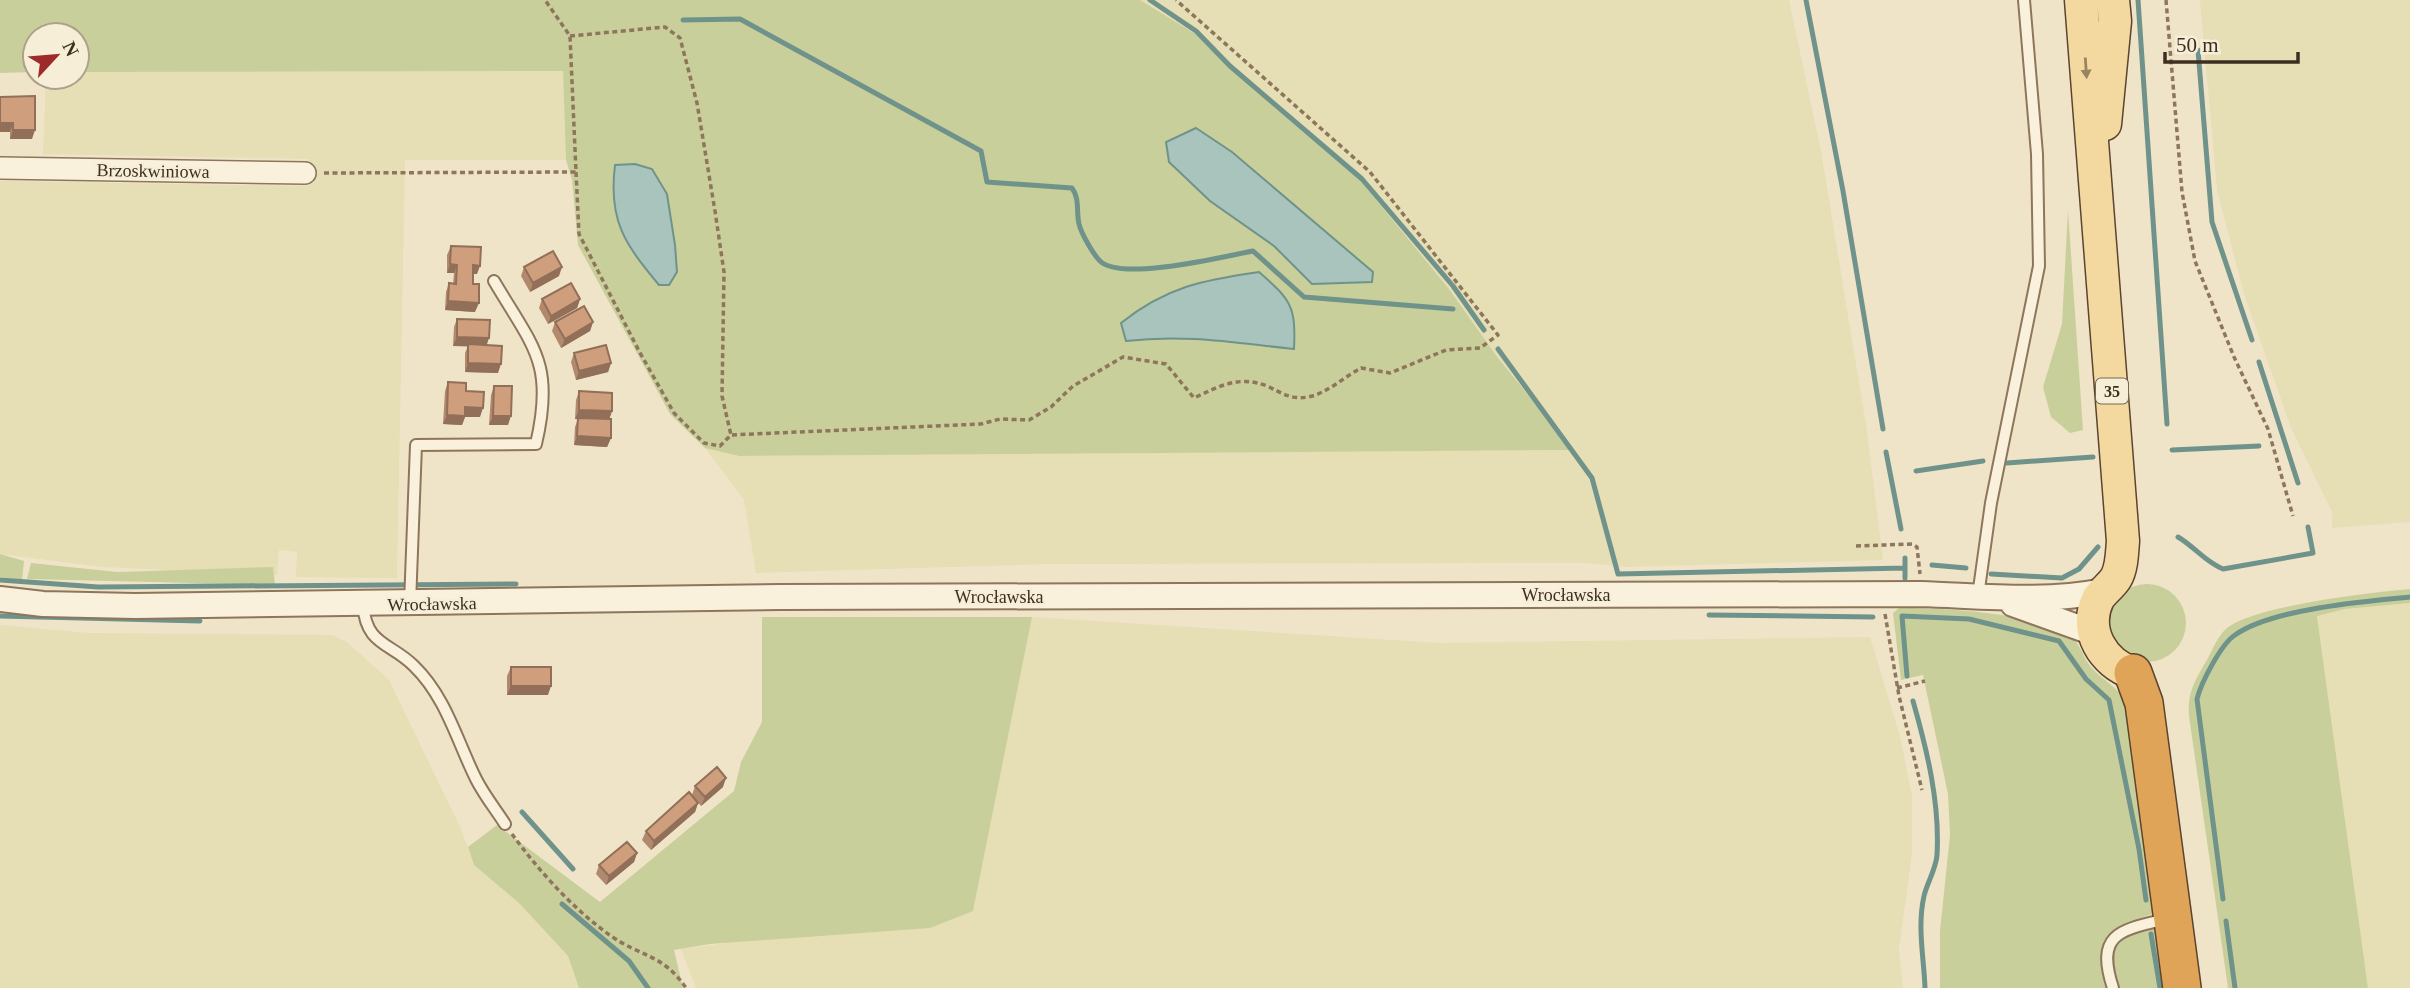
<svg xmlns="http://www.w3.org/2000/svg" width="2410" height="988" viewBox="0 0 2410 988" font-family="'Times New Roman',serif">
	<rect width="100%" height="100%" fill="#f0e4c8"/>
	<path fill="#e6deb5" d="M1140 0H1789L1821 151 1867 431 1883 560 1626 567 1585 563 1047 564 756 573 744 500 705 448 739 456 1572 450 1498 358 1449 289 1361 181 1194 33Z
		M2200 0H2410V522L2332 528V512L2291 428 2244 294 2217 190Z
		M563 71 566 160H405L397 578 296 577 297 552 279 550 277 575 102 567 0 554V181L309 186V159L43 154 46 77H77V72Z
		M2410 603V988H2368L2317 615 2345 609Z
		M1032 617 1440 643 1870 637 1900 736 1912 796V854L1899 949 1903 988H696L681 949 973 911Z
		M0 625 90 633 332 635 347 642 389 680 461 829 474 865 520 904 568 956 579 988H0Z"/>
	<path fill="#c9cf9b" d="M0 0H1140L1194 33 1361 181 1449 289 1498 358 1573 450 739 456 705 448 670 414 578 245 572 180 566 160 563 71 77 72V35H35V72L0 73Z
		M2068 210 2083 430 2070 433 2051 417 2043 387 2062 324Z
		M0 554 24 561 22 580 0 577Z
		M31 563 117 572 273 567 275 585 27 579Z
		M2108 623a39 39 0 1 1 78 0a39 39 0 1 1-78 0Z
		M2410 589V603L2345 609 2317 616 2368 988H2228L2189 716C2187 690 2197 678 2209 656 2214 647 2218 636 2226 629 2252 606 2373 592 2410 589Z
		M1899 608C1937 607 2047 613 2074 639 2081 647 2084 659 2091 667 2102 680 2117 686 2125 701L2156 913C2109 927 2091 935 2106 988H1940V931L1950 835 1948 794 1923 675 1901 680 1893 613Z
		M762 617H1032L973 911 930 928 710 944 674 950 683 988H579L568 956 520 904 474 865 468 847 497 825 600 902 734 791 741 762 762 722Z
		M2155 928 2162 937 2168 988H2120L2113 967 2114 948 2127 935Z"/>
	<path fill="#a9c4bc" stroke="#6f938a" stroke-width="2" d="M1196 128 1232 152 1373 272 1372 282 1312 284 1274 246 1210 201 1169 162 1166 142Z
		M635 164 652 169 667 194 675 245 677 272 669 285H659C625 244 608 221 615 165Z
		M1259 272C1291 300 1296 306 1294 349 1235 343 1186 334 1126 341L1121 323C1166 287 1203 280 1259 272Z"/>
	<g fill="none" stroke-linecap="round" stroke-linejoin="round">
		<path stroke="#6f938a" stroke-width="5" d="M1150 0 1196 31 1230 66 1362 179 1453 286 1484 330
			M1806 0 1843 191 1883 429
			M2138 0 2167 424
			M683 20 740 19 981 151 987 182 1072 188C1080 199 1076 211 1079 224 1081 233 1093 254 1100 261 1121 282 1225 256 1253 251L1304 297 1453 309
			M2198 50 2212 222 2252 340
			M1498 349 1592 478 1618 574 1905 568
			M2259 362 2298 483
			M2172 450 2259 446
			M1886 452 1901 529
			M2007 463 2093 457
			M1916 471 1983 461
			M2178 537C2195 547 2205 562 2223 569L2313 553 2308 527
			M1932 565 1966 568
			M1991 574 2062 578 2079 569 2098 547
			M1905 578V558
			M0 580 98 587 516 584
			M1709 615 1873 617
			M0 616 200 621
			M1907 676 1902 616 1969 619 2059 641 2086 679 2109 700 2139 849 2146 900
			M1913 701C1927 750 1940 803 1937 855 1936 869 1927 883 1924 896 1917 927 1924 958 1925 988
			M522 812 573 869
			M2223 899 2197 699C2201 683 2221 644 2235 635 2272 609 2365 601 2410 597
			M562 904 629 961 648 988
			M2226 921 2235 988
			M2151 934 2160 988"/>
		<defs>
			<path id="service" d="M1978 596 1991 503 2039 266 2037 154 2024 0
				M363 604C366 646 390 642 414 666 446 697 457 741 476 779 484 795 496 810 505 824
				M410 604 416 445 536 444C555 363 533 347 494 281
				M2113 988C2095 933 2120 930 2167 919"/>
			<path id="minor" d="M0 168 305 173"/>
			<path id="tertiary" d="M0 599 43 604 135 606 780 597 1921 594C1983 596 2043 603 2104 591
				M2013 604 2094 633"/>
			<path id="primary" d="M2081 0 2123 541C2122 552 2122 568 2116 578 2111 586 2103 591 2098 599 2083 631 2103 663 2133 673
				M2105 124 2115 21 2113 0"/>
			<path id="motorway" d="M2133 673 2144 703 2182 988"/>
		</defs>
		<use href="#service" stroke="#8d765c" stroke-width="14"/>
		<use href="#minor" stroke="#8d765c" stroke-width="24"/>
		<use href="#tertiary" stroke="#8d765c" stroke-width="28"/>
		<use href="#primary" stroke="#5b4430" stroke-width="35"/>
		<use href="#motorway" stroke="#5b4430" stroke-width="40"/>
		<path stroke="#8d765c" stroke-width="3.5" stroke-dasharray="5 3.5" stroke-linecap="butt" d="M2166 0 2182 192 2195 261 2234 357 2268 429 2293 516
			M570 36 665 27 680 38 697 103 715 211 724 272 722 396 731 435
			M576 172 579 234 639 351 674 413 704 443 720 446 731 435 981 424 1000 419 1029 420 1051 407 1073 386 1123 357 1166 364 1194 398C1219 386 1240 375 1267 386 1282 393 1291 400 1308 397 1326 394 1344 377 1361 368L1390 373 1446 350 1480 348 1498 335 1370 172 1176 0
			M324 173 576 172 570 36 545 0
			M1856 546 1912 544 1917 547 1920 574
			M1885 614 1899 696 1922 790
			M1897 688 1925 681
			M512 834C538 870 574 910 611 936 641 957 663 954 686 988"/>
		<use href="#service" stroke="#faf1dc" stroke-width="10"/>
		<use href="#minor" stroke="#faf1dc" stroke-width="21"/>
		<use href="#tertiary" stroke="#faf1dc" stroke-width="24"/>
		<use href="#primary" stroke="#f3d9a0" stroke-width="32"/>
		<use href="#motorway" stroke="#e0a458" stroke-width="37"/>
	</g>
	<path fill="#b2896c" d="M0 97 32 139H10V132H0Z
		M451 246 477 274H473V284L475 312 445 310 446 292 449 283 453 284 454 273H447V255Z
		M524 267 559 276 530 292 521 276Z
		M542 299H580L577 308 548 324 539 308Z
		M457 319 487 345 498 373 465 372V353L468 346H453L454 327Z
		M555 322H593L590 331 561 348 552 331Z
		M574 353 611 363 608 372 576 380 571 362Z
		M448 382 466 391 480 417H465L462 425 443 424 445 391Z
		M494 386 508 425H489L491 395Z
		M579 391 612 411 609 419 611 438 607 447 574 445 575 427 578 419H575L576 400Z
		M511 667 548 695H507V676Z
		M695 786 723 787 701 806 692 795Z
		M698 803 695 812 651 850 642 840 646 831Z
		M637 853 634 862 606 885 596 874 599 865Z"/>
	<path fill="#916f58" d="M0 123H13L10 132H0Z
		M13 130H35L32 139H10Z
		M450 264 457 265 454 273H447Z
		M473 265 480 266 477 274H470Z
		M562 267 559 276 530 292 533 283Z
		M580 299 577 308 548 324 551 316Z
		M448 301 479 303 475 312 445 310Z
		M593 322 590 331 561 348 565 339Z
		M457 337 489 338 486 347 453 346Z
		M468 363 501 364 498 373 465 372Z
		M611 363 608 372 576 380 579 371Z
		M465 407 483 408 480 417H465L462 425 443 424 447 415Z
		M579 410 612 411 609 420 575 419Z
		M493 416H511L508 425H489Z
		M577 436 611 438 607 447 574 445Z
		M511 686H551L548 695H507Z
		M726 778 723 787 701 806 705 797Z
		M698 803 695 812 651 850 654 841Z
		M637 853 634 862 606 885 609 876Z"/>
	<path fill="#cf9f7d" stroke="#916f58" stroke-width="2" d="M35 96V130H13V123H0V97Z
		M451 246 481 247 480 266 473 265V284H479V303L448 301 449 283 456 284 457 265 450 264Z
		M553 251 562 267 533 283 524 267Z
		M571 283 580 299 551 316 542 299Z
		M584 306 593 322 565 339 555 322Z
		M457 319 490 320 489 338 457 337Z
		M468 344 502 346 501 364 468 363Z
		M606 345 611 363 579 371 574 353Z
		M448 382 466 383V391L484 392 483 408 465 407V416L447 415Z
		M494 386H512L511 416H493Z
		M579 391 612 393V411L579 410Z
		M578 418 611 419V438L577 436Z
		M511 667H551V686H511Z
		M717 767 726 778 705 797 695 786Z
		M689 792 698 803 654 841 646 831Z
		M627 842 637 853 609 876 599 865Z"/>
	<defs><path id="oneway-solid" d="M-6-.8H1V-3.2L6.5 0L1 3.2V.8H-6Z" transform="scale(1.75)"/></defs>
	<use fill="#988460" href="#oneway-solid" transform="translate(2086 68) rotate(86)"/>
	<g text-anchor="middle" stroke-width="5" stroke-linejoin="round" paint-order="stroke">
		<rect fill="#f7eed8" stroke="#756857" stroke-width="2" x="2096" y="378.5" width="32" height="25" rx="5"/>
		<g font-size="16" font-weight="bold" fill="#3d2e20">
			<text x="2112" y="397">35</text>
		</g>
		<g font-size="18" fill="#3d2e20" stroke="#f7eed8">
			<text transform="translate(153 171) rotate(1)" y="6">Brzoskwiniowa</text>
			<text x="1566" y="601">Wrocławska</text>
			<text x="999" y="603">Wrocławska</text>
			<text transform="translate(432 604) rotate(-1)" y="6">Wrocławska</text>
		</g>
	</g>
	<g transform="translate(56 56) rotate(64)"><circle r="33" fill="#f7eed8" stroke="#ada18e" stroke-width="2"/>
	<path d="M0-5L12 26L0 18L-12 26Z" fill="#9e2a2b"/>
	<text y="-10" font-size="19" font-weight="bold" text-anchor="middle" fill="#3d2e20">N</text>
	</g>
	<path d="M2165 52v10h133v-10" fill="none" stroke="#3d2e20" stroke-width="3.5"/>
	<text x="2176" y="52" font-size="21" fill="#3d2e20" stroke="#f7eed8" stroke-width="5" paint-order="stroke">50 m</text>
</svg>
